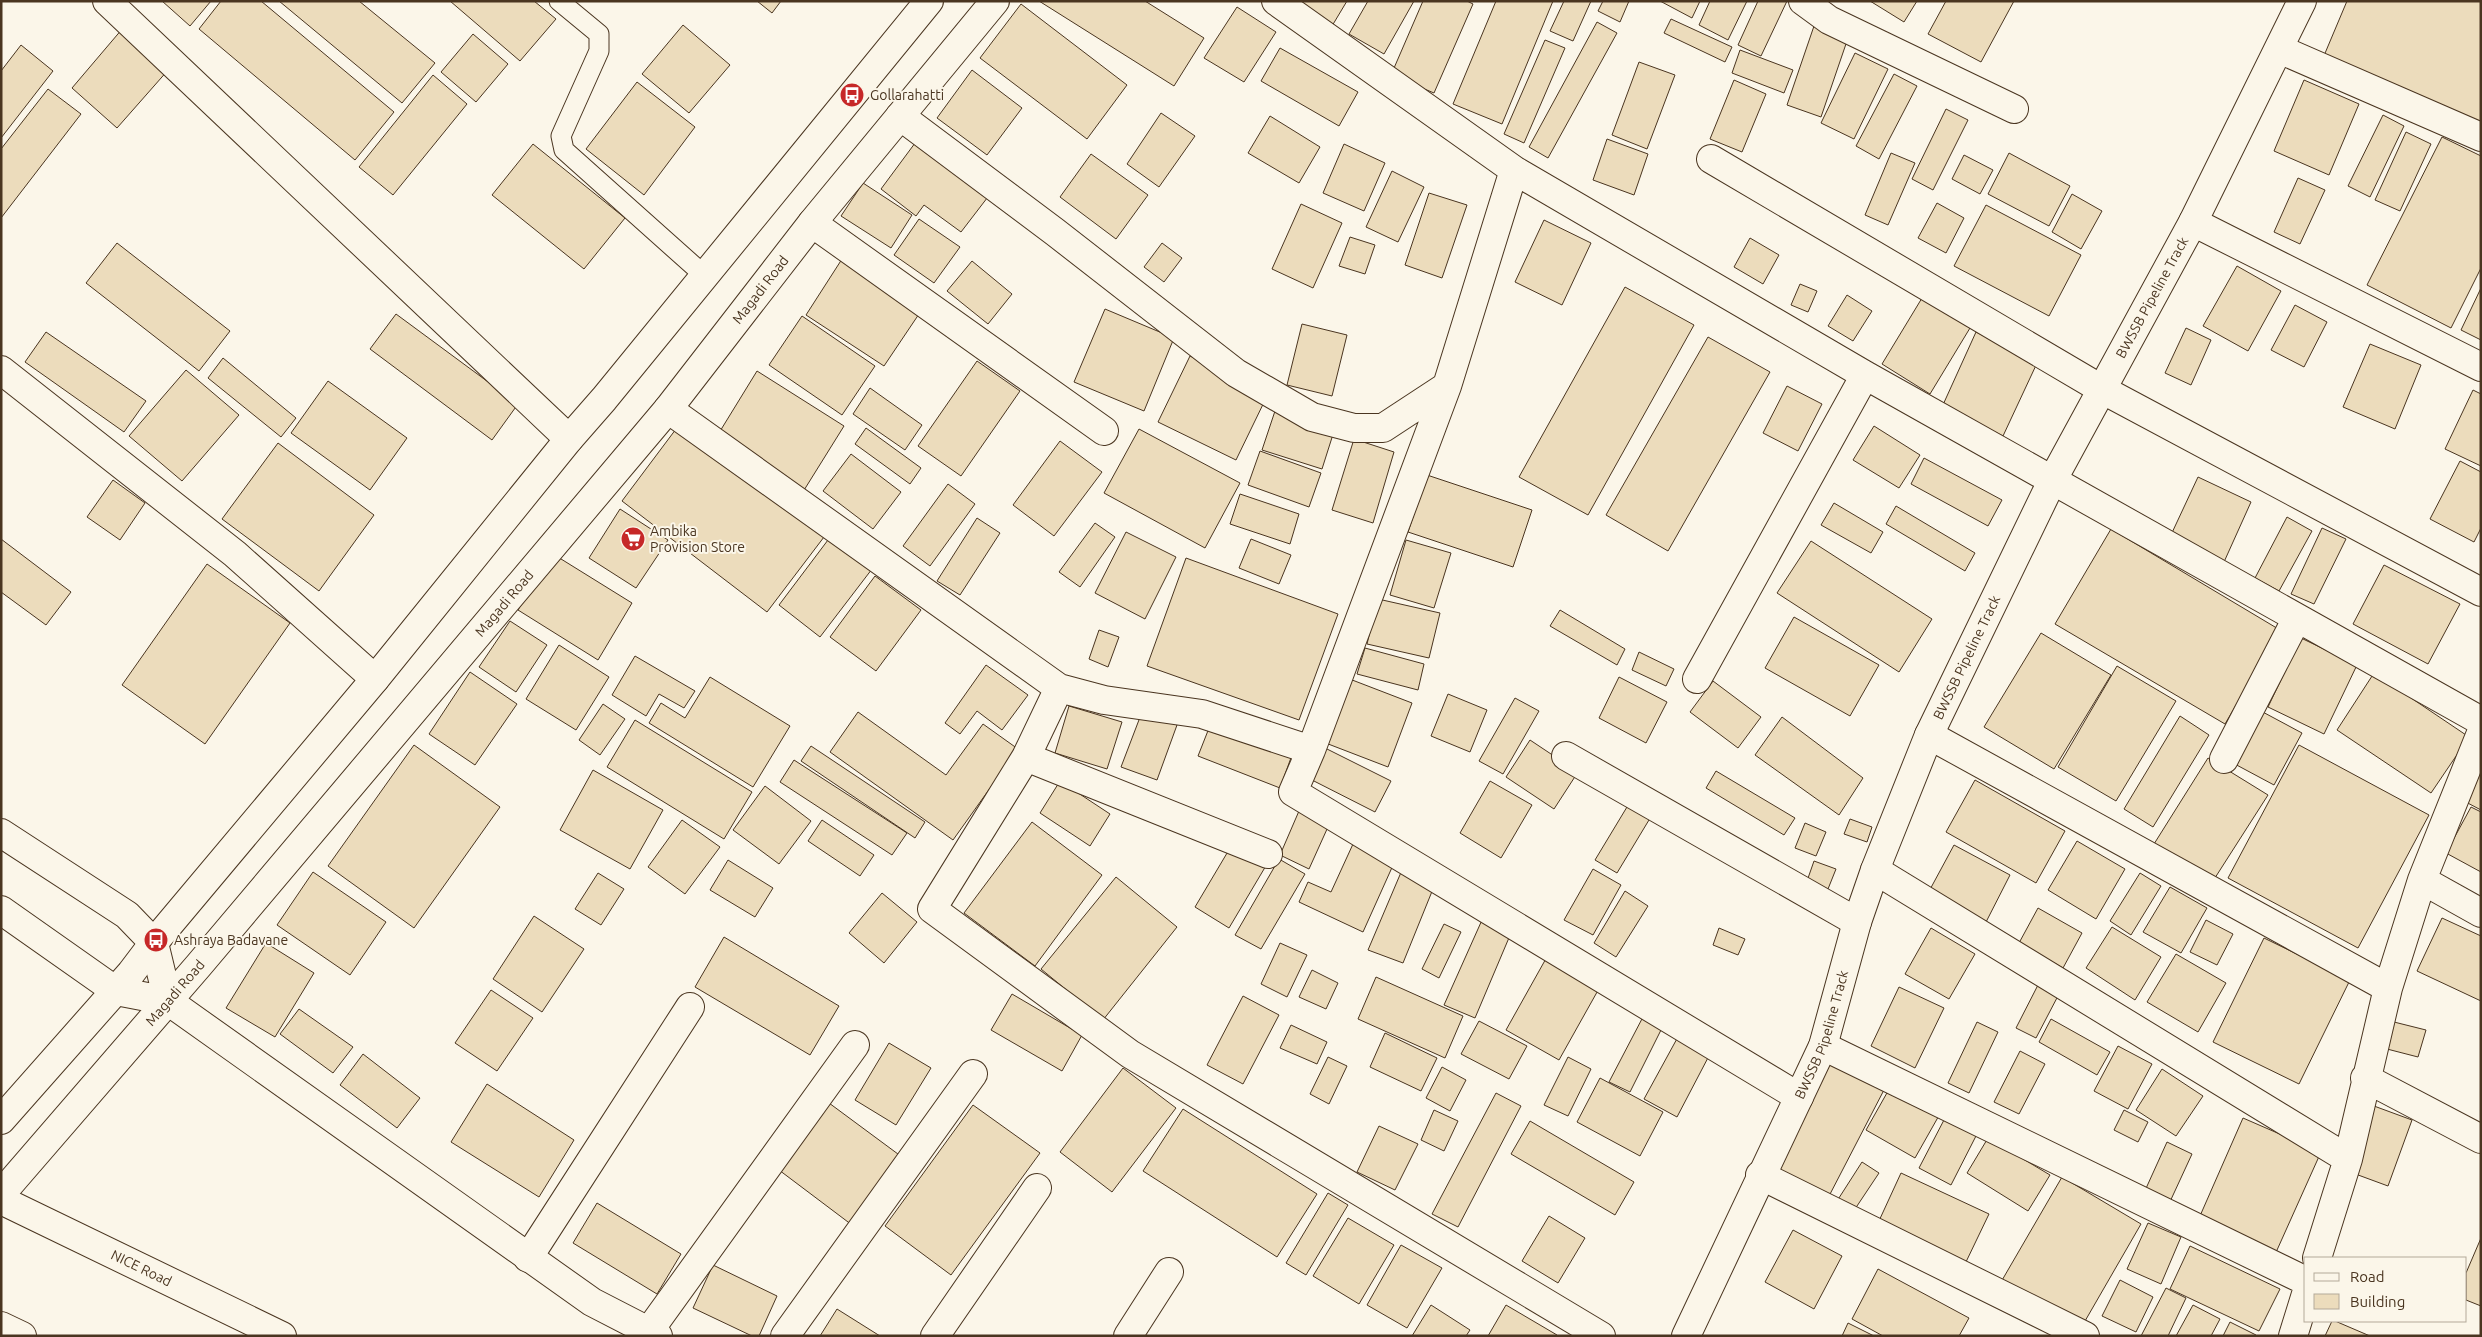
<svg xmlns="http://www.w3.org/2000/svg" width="2482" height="1337" viewBox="0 0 2482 1337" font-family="Ubuntu,sans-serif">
	<rect width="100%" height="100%" fill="#fbf6e9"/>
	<path fill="#ecdcbc" stroke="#4a3520" d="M162 1H211L190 26Z
		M221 1H261L394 112 355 160 199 29Z
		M279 1H359L435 63 402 103Z
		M450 1H534L556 19 520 61Z
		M757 1H781L772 13Z
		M1039 1H1145L1204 38 1174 86Z
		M1290 1H1347L1332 26Z
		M1368 1H1414L1384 54 1349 34Z
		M1423 1H1467L1473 4 1434 93 1391 75Z
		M1496 1H1553L1502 124 1453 104Z
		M1564 1H1591L1573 41 1550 31Z
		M1603 1H1629L1620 22 1598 11Z
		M1660 1H1700L1692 18Z
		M1710 1H1747L1728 40 1699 25Z
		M1758 1H1787L1761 56 1738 45Z
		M1870 1H1917L1904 22Z
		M1946 1H2014L1981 62 1928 34Z
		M2347 1H2481V125L2323 58Z
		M1021 4 1127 85 1087 139 980 58Z
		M1237 7 1276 32 1244 82 1204 58Z
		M1671 19 1732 47 1725 62 1664 33Z
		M1597 22 1617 33 1548 158 1529 147Z
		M683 25 730 65 689 113 642 74Z
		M1814 26 1848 38 1821 117 1787 105Z
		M123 28 169 69 117 128 72 88Z
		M473 34 508 64 476 102 441 72Z
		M1545 40 1565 48 1524 143 1504 134Z
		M21 45 53 71 1 138V71Z
		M1280 48 1358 92 1339 126 1261 81Z
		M1740 50 1793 70 1784 93 1732 73Z
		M1855 53 1888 69 1854 139 1821 123Z
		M1639 62 1675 75 1647 149 1612 135Z
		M972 70 1022 108 987 155 937 118Z
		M1894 74 1917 86 1879 159 1856 146Z
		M433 75 467 104 393 195 359 167Z
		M1734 80 1766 94 1742 152 1710 139Z
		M2304 80 2359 104 2329 175 2274 151Z
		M637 82 695 127 644 195 586 149Z
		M48 89 81 114 1 218V149Z
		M1946 109 1968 120 1933 190 1912 179Z
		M1161 113 1195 136 1159 187 1127 164Z
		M2383 115 2404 126 2370 197 2348 186Z
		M1270 116 1320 147 1299 183 1248 153Z
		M2406 132 2431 144 2400 211 2375 200Z
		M921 135 994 189 961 232 924 205 916 216 881 189Z
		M2442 137 2481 156V268L2451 328 2367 285Z
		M1607 139 1648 154 1634 195 1593 180Z
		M533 144 625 218 584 269 492 195Z
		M1344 144 1385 163 1364 211 1323 193Z
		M1891 153 1915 163 1888 225 1865 215Z
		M2009 153 2070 186 2049 226 1988 194Z
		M1091 154 1148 195 1116 239 1060 197Z
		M1964 155 1993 170 1980 194 1952 179Z
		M1392 171 1424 187 1398 242 1366 227Z
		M2298 178 2325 190 2300 244 2274 232Z
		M863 183 912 215 891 248 841 216Z
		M1429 193 1467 205 1442 278 1405 265Z
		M2072 194 2102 211 2081 249 2052 232Z
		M1937 203 1964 218 1946 253 1918 238Z
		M1301 204 1342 223 1313 288 1272 269Z
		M1986 205 2081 255 2049 316 1954 266Z
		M919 219 960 247 934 283 894 255Z
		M1544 220 1591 243 1562 305 1515 282Z
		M1350 237 1375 245 1365 274 1339 266Z
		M1750 238 1779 255 1763 284 1734 267Z
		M117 243 230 331 199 371 86 283Z
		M1162 243 1182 258 1164 282 1144 267Z
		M842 259 921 311 884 366 806 315Z
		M972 261 1012 294 988 324 947 291Z
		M2237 266 2281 291 2248 351 2203 326Z
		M1800 284 1817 291 1808 312 1791 305Z
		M1625 287 1694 325 1588 515 1519 477Z
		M2481 288V340L2461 330Z
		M1847 295 1872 311 1853 341 1828 326Z
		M1922 298 1970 328 1930 394 1882 364Z
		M2295 305 2327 322 2304 367 2271 350Z
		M1105 309 1174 338 1144 411 1074 382Z
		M396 314 518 404 492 440 370 349Z
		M802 316 875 366 842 415 769 365Z
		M1302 324 1347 335 1332 396 1287 385Z
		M2186 328 2211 340 2191 385 2165 373Z
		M46 332 146 401 124 432 25 362Z
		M1976 332 2038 361 2003 436 1942 407Z
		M1708 337 1770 372 1668 551 1606 515Z
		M2370 344 2421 365 2395 429 2343 407Z
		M1190 356 1268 394 1236 460 1158 422Z
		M223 358 296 418 281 437 208 378Z
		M977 361 1020 391 961 476 918 446Z
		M186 370 239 415 182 481 129 436Z
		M757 371 844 426 801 495 714 441Z
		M328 381 407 438 370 490 291 433Z
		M1787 386 1822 404 1798 451 1763 433Z
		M870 388 922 425 905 450 853 414Z
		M2473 390 2481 394V466L2445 449Z
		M1276 408 1335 428 1322 469 1262 450Z
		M679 425 824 537 767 612 622 501Z
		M1874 426 1920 455 1899 488 1853 460Z
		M866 428 921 468 910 484 855 444Z
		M1139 429 1240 483 1205 548 1104 493Z
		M1354 439 1394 452 1373 523 1332 510Z
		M1060 441 1102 472 1054 536 1013 505Z
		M278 443 374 515 319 591 222 519Z
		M1260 451 1321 473 1309 507 1248 485Z
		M851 454 901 492 873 529 823 491Z
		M1924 458 2002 500 1988 526 1911 484Z
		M2460 461 2481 472V528L2474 542 2430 519Z
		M1427 475 1532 510 1513 567 1408 532Z
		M2198 477 2251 502 2224 562 2170 537Z
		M113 480 145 503 120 540 87 517Z
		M948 484 975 504 930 566 903 546Z
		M1240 494 1299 514 1290 544 1230 524Z
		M1834 503 1883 532 1871 553 1821 525Z
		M1896 506 1975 553 1965 571 1886 524Z
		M620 509 668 540 636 588 589 558Z
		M2287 517 2312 531 2279 591 2255 578Z
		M977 518 1000 533 960 595 937 581Z
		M1095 523 1115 537 1080 587 1059 572Z
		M2322 528 2346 539 2314 604 2291 594Z
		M2111 529 2280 630 2225 724 2055 624Z
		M1126 532 1176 557 1145 619 1095 593Z
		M831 536 872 569 820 637 779 605Z
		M1 539 71 592 46 625 1 592Z
		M1251 539 1291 555 1279 584 1239 568Z
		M1406 540 1451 553 1434 608 1390 595Z
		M1811 541 1932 619 1899 672 1777 593Z
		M553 554 632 603 598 660 518 610Z
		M1186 558 1338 614 1299 720 1147 666Z
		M207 564 290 623 205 744 122 685Z
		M2384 565 2460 604 2428 664 2353 624Z
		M875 576 921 610 876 671 830 637Z
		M1378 599 1440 613 1429 658 1367 644Z
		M1560 610 1625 649 1617 665 1550 626Z
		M1794 617 1879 665 1850 716 1765 668Z
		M510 621 547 645 516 692 479 667Z
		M1099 630 1119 637 1108 667 1089 659Z
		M2041 633 2111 675 2054 769 1984 727Z
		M2301 638 2357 665 2324 734 2268 707Z
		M559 645 609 677 576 730 526 699Z
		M1365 648 1424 664 1418 690 1357 674Z
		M1639 652 1674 669 1666 686 1632 670Z
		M635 656 695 691 684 708 659 694 646 716 612 695Z
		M986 665 1028 695 1002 730 977 711 960 734 945 723Z
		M2117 666 2176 701 2116 801 2058 767Z
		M470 672 517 704 475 765 429 734Z
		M2374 673 2469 737 2431 793 2337 730Z
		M710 677 790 726 753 787 649 723 661 703 685 718Z
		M1619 677 1667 702 1646 743 1599 718Z
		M1347 678 1412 703 1388 767 1323 742Z
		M1713 681 1761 717 1738 748 1690 712Z
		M1448 694 1487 710 1470 752 1431 736Z
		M1515 698 1539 711 1503 774 1479 761Z
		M603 704 625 719 600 755 579 740Z
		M1069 706 1122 722 1107 769 1055 753Z
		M2259 710 2302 733 2274 785 2231 762Z
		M858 712 946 775 983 724 1018 749 953 840 830 752Z
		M1142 712 1177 725 1157 780 1121 767Z
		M2180 716 2209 735 2153 827 2124 809Z
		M1782 717 1863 778 1839 815 1755 755Z
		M635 720 752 792 724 839 607 767Z
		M1211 723 1292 755 1280 788 1198 756Z
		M1530 740 1578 772 1554 809 1506 777Z
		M414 745 500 807 414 928 328 866Z
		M2299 745 2429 815 2358 948 2228 878Z
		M811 746 925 822 915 838 801 761Z
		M1325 748 1391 781 1375 812 1310 779Z
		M2208 758 2268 795 2213 881 2154 844Z
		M794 760 907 833 892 855 780 782Z
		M593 770 663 810 630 869 560 830Z
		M2481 770V810L2462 800Z
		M1716 771 1795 818 1784 835 1706 788Z
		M1975 780 2065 831 2036 883 1946 832Z
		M1060 781 1110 814 1090 846 1040 813Z
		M1490 781 1532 805 1501 858 1460 833Z
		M765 786 811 821 779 864 733 830Z
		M1633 797 1655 810 1617 873 1595 860Z
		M1302 804 1332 818 1309 869 1280 855Z
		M2471 807 2481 812V872L2446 853Z
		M1850 819 1872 827 1867 842 1844 834Z
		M682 820 720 847 685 894 648 867Z
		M822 820 874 855 860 876 808 841Z
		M1032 822 1102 875 1035 966 964 913Z
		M1805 823 1826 832 1816 856 1795 848Z
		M2077 841 2125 869 2096 919 2048 890Z
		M1233 843 1267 864 1229 928 1195 907Z
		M1353 844 1394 863 1363 932 1299 902 1308 882 1331 892Z
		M1954 845 2010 875 1984 926 1927 895Z
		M1279 859 1305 874 1261 949 1235 935Z
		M728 860 773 888 755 917 710 890Z
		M1814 861 1836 869 1828 889 1807 881Z
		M1593 869 1621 885 1593 935 1564 920Z
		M1402 870 1435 884 1403 963 1368 950Z
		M313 872 386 922 350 975 277 925Z
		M598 873 624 889 601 925 575 909Z
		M2140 873 2161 886 2131 935 2110 921Z
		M1116 877 1177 927 1103 1020 1041 969Z
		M2170 887 2207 908 2181 953 2143 932Z
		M1625 891 1648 906 1616 957 1594 943Z
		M882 893 917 922 884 963 849 933Z
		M2038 908 2082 933 2063 968 2019 943Z
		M534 916 584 949 542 1012 493 979Z
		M2442 918 2481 936V1001L2417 971Z
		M1482 920 1511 933 1475 1018 1444 1005Z
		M2206 920 2233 934 2217 965 2190 952Z
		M1444 924 1461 932 1439 978 1422 969Z
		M2112 927 2161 957 2135 1000 2086 968Z
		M1719 928 1745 939 1738 955 1713 945Z
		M1931 928 1975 954 1949 999 1905 974Z
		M724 937 839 1006 810 1055 695 987Z
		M2264 938 2350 980 2299 1084 2213 1042Z
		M266 943 314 973 275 1037 226 1008Z
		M1280 943 1307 955 1287 997 1261 984Z
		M2176 954 2226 983 2198 1032 2147 1002Z
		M1548 955 1601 985 1559 1060 1506 1030Z
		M1312 970 1338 983 1326 1009 1299 997Z
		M1376 977 1463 1016 1445 1058 1358 1019Z
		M2039 983 2059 994 2036 1038 2016 1028Z
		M1899 987 1944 1008 1915 1068 1871 1046Z
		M491 990 533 1018 497 1071 455 1043Z
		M1012 994 1082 1035 1062 1071 991 1030Z
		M1243 996 1279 1015 1243 1084 1207 1065Z
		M299 1009 353 1047 333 1073 280 1034Z
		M1644 1015 1664 1024 1630 1092 1609 1082Z
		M2051 1019 2110 1052 2097 1075 2039 1042Z
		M1479 1021 1527 1046 1509 1079 1461 1054Z
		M1977 1022 1998 1032 1969 1093 1948 1083Z
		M2394 1022 2426 1030 2418 1057 2387 1049Z
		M1291 1025 1327 1042 1317 1064 1280 1048Z
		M1385 1033 1437 1058 1421 1091 1370 1067Z
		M1679 1035 1711 1052 1677 1117 1644 1099Z
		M889 1043 931 1068 896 1125 855 1100Z
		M2118 1046 2152 1064 2128 1109 2094 1091Z
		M2020 1051 2045 1064 2019 1114 1994 1102Z
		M363 1054 420 1098 397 1128 340 1085Z
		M1328 1057 1347 1066 1329 1104 1310 1094Z
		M1568 1057 1591 1069 1568 1116 1544 1105Z
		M1827 1058 1885 1088 1828 1198 1770 1168Z
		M1442 1067 1466 1080 1450 1111 1426 1098Z
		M1123 1068 1176 1108 1112 1192 1060 1152Z
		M2162 1069 2203 1096 2176 1136 2136 1110Z
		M1600 1078 1663 1112 1640 1156 1577 1122Z
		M487 1084 574 1140 539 1197 451 1142Z
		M1892 1084 1941 1112 1915 1158 1866 1130Z
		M1496 1093 1521 1106 1458 1227 1432 1214Z
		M829 1103 902 1157 852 1225 779 1170Z
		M973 1105 1040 1153 951 1275 885 1226Z
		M2374 1106 2412 1120 2388 1186 2350 1172Z
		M1183 1109 1317 1194 1277 1257 1143 1171Z
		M1434 1110 1458 1121 1444 1151 1421 1140Z
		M2124 1110 2148 1122 2138 1142 2114 1130Z
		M1945 1118 1977 1134 1951 1185 1919 1168Z
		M2243 1118 2321 1152 2273 1259 2196 1225Z
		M1530 1121 1634 1182 1615 1215 1511 1154Z
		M1379 1126 1418 1144 1395 1190 1357 1172Z
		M1988 1138 2050 1175 2028 1211 1967 1173Z
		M2167 1142 2192 1154 2168 1206 2143 1195Z
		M1862 1162 1879 1173 1853 1212 1837 1201Z
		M1901 1173 1989 1214 1965 1264 1878 1223Z
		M2062 1177 2141 1224 2081 1328 2001 1282Z
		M1328 1193 1348 1205 1306 1275 1286 1263Z
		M597 1203 681 1254 657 1294 573 1243Z
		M1549 1216 1585 1238 1558 1283 1522 1261Z
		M1348 1218 1394 1245 1359 1304 1313 1276Z
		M2148 1223 2181 1237 2161 1284 2127 1269Z
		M1793 1230 1842 1256 1814 1309 1765 1282Z
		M2481 1238V1306L2466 1300V1273Z
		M1401 1245 1442 1268 1407 1328 1367 1305Z
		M2190 1246 2280 1289 2259 1331 2170 1289Z
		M713 1265 777 1296 759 1336H752L693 1308Z
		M1878 1269 1969 1318 1959 1336H1883L1852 1319Z
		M2120 1280 2153 1297 2136 1332 2102 1316Z
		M2166 1288 2186 1298 2168 1336H2141Z
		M1431 1305 1470 1330 1466 1336H1412Z
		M1506 1305 1557 1335V1336H1488Z
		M2193 1305 2220 1319 2211 1336H2176Z
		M837 1309 880 1336H820Z
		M2332 1321H2335L2370 1336H2325Z
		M2230 1322 2256 1335 2255 1336H2223Z
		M1848 1323 1874 1336H1842Z"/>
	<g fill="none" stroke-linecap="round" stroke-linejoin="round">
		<defs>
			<path id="service" d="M559 1 599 34V51L561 136 564 150 705 276"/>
			<path id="minor" d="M107 1 569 439
				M1276 1 1514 170 1865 375 2481 721
				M1803 1 1829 20 2014 109
				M2279 49 2481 137
				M900 116 1055 232 1236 373 1312 417 1354 428H1383L1447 386
				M1711 159 2103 390 2481 592
				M1514 170 1447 386 1311 750 1293 792 1799 1097
				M2193 222 2481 367
				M812 223 1104 431
				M1 370 235 554 375 679
				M668 409 1059 688 1104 700 1202 714 1311 750
				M1697 679 1865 375
				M1059 688 1026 757 932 909 1130 1054 1601 1336
				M1929 735 2388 988
				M1566 756 1857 922
				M1026 757 1268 854
				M2224 759 2297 618
				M1875 870 2348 1159
				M2422 880 2481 913
				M1823 1046 2306 1281
				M2365 1078 2481 1139
				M1760 1175 2085 1336
				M528 1258 690 1007
				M2317 1258 2348 1159 2388 988 2422 880 2481 733
				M649 1331 855 1045
				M785 1336 973 1074
				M935 1336 1037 1188
				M1128 1336 1169 1272
				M2293 1336 2306 1294"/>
			<g id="tertiary">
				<path d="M168 1001 592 1302 658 1336"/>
				<path id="s1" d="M1686 1336 1823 1046 1857 922 1875 870 1929 735 2052 481 2193 222 2302 1"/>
			</g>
			<g id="primary">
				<path d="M1 1120 131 973 156 940 375 679 569 439 604 399 929 1"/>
				<path id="s2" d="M1 1194 199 965 668 409 812 223 995 1"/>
			</g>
			<g id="motorway">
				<path d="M1 833 127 915 154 943 168 1001 116 991 1 910"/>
				<path id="s3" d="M1 1200 282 1336"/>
				<path d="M1 1326 22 1336"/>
			</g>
		</defs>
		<use href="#service" stroke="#4a3520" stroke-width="21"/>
		<use href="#minor" stroke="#4a3520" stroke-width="30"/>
		<use href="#tertiary" stroke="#4a3520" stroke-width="30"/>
		<use href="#primary" stroke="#4a3520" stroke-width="30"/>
		<use href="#motorway" stroke="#4a3520" stroke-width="30"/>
		<use href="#service" stroke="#fbf6e9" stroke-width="19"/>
		<use href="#minor" stroke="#fbf6e9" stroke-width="28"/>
		<use href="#tertiary" stroke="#fbf6e9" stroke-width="28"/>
		<use href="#primary" stroke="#fbf6e9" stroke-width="28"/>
		<use href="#motorway" stroke="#fbf6e9" stroke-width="28"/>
	</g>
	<defs>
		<symbol id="bus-disc" viewBox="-11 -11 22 22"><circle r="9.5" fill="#c62828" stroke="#fbf6e9"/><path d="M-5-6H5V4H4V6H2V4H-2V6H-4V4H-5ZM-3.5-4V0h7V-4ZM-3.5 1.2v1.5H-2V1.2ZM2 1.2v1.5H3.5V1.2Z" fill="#fff"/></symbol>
		<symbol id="supermarket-disc" viewBox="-11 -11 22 22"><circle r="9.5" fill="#c62828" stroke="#fbf6e9"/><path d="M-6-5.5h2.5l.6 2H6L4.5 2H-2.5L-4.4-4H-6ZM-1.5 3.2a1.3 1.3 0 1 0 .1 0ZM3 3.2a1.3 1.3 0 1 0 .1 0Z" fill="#fff"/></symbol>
	</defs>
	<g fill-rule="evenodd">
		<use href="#bus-disc" x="838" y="81" width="28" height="28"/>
		<use href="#supermarket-disc" x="619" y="525" width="28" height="28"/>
		<use href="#bus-disc" x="142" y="926" width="28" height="28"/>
	</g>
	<g text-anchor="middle" stroke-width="4" stroke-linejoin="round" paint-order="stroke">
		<g font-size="14" fill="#4a3520" stroke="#fbf6e9" text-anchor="start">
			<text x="870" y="100">Gollarahatti</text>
			<text x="650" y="536">Ambika<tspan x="650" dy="16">Provision Store</tspan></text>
			<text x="174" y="945">Ashraya Badavane</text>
		</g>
		<g font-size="14" fill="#4a3520" stroke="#fbf6e9">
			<text dy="5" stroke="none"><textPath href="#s2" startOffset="1181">Magadi Road</textPath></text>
			<text dy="5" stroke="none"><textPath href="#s1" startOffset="1141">BWSSB Pipeline Track</textPath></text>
			<text dy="5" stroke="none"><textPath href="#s2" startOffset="776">Magadi Road</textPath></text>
			<text dy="5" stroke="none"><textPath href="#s1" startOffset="736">BWSSB Pipeline Track</textPath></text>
			<text dy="5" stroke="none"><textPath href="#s2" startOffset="266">Magadi Road</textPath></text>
			<text dy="5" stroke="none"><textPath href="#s1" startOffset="331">BWSSB Pipeline Track</textPath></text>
			<text dy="5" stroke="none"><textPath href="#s3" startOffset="156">NICE Road</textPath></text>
		</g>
	</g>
	<rect width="2482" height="1337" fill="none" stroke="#4a3520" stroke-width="5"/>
	<rect x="2304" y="1257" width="162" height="65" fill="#fbf6e9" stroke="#b4a999"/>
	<rect x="2314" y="1273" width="25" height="8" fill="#fbf6e9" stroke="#b4a999"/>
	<text x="2350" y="1282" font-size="15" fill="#4a3520">Road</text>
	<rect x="2314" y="1294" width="25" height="15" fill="#ecdcbc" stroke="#b4a999"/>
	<text x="2350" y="1307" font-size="15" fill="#4a3520">Building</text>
</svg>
